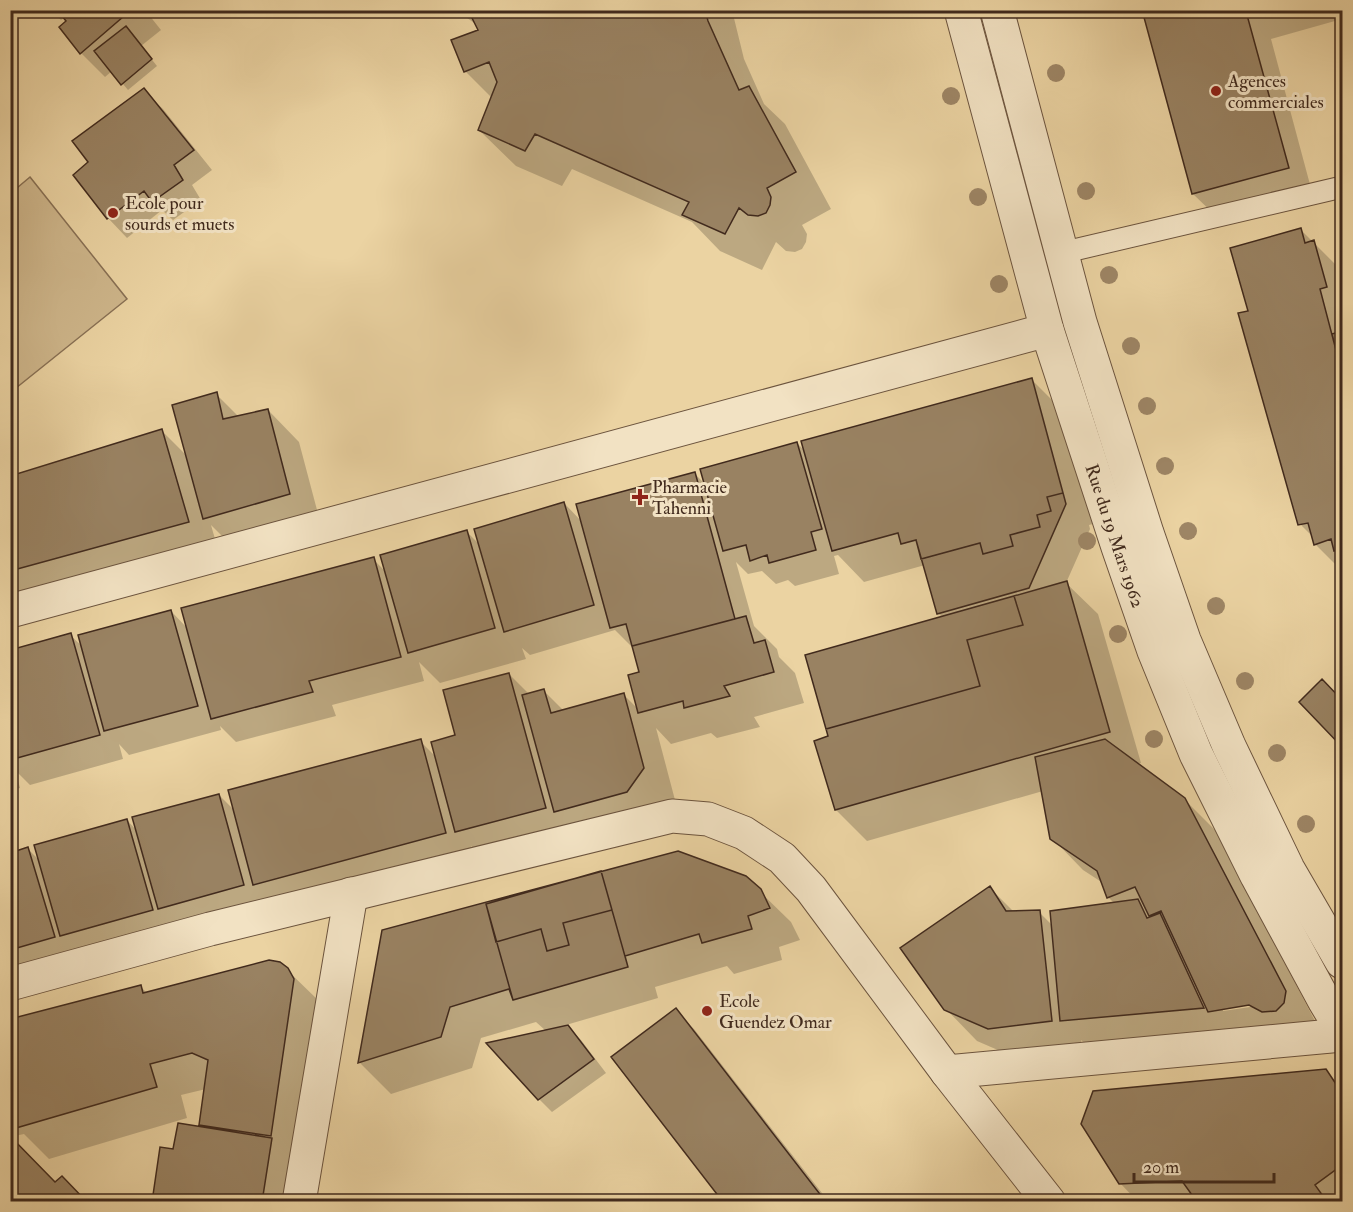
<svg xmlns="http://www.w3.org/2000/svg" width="1353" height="1212" viewBox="0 0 1353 1212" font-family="'IM FELL Double Pica',serif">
	<rect width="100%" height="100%" fill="#ebd3a2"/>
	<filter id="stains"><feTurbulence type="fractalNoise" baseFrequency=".00333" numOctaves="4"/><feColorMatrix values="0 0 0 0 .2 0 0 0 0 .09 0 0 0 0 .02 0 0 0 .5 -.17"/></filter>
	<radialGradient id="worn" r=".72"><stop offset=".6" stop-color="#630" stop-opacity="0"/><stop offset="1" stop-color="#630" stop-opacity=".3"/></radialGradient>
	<path fill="#ceb68b" stroke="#887054" stroke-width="1.5" d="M30 177 127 299 11 392V193Z"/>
	<path fill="#0003" fill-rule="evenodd" d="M51 10H145L161 30 141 46 157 66 128 90 112 71 105 77 81 53 68 21 65 17 61 20Z
		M456 10H732L744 59 764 104 785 124 831 209 802 225 807 234 806 242 802 249 795 252 786 251 776 242 762 270 720 251 692 222 572 169 562 186 516 166 479 130 492 98 465 71 480 31 477 25Z
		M1143 10H1342V19L1271 39 1312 192 1218 218 1193 194Z
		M143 90 163 109 212 170 192 185 201 200 173 220 162 210 127 238 108 218 90 162Z
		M1301 230 1337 266 1342 284V567L1339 568 1315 544 1314 538 1300 524 1250 312Z
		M1031 379 1063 411 1093 524 1089 525 1090 529 1066 583 1098 614 1141 763 1137 764 1184 799 1216 831 1316 1023 1093 1052 1081 1040 1083 1052 1021 1060 977 1041 946 1009 990 888 1014 912H1039L1052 925 1115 904 1108 897 1103 883 1083 870 1052 838 1043 791 867 841 836 810 830 737 943 618 938 613 925 565 864 582 838 555 834 556 839 574 795 586 788 580 776 584 762 571 748 574 736 562 754 626 777 649 779 657 795 673 804 703 754 717 760 727 717 738 711 733 671 744 656 728 675 800 488 862 471 846 476 865 10 991V854L28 849 40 861 127 820 137 831 219 795 236 812 420 741 436 757 457 736 509 674 529 694 544 691 564 711 624 695 639 710 641 673 635 650 615 630 530 655 522 648 526 659 440 683 419 662 424 681 332 705 336 716 236 742 220 726 221 730 129 755 119 744 123 759 30 785 15 770 20 788 10 791V652L70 635 83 647 171 611 188 629 373 559 386 572 467 532 481 546 564 503 583 523 694 473 706 485 797 443 806 452ZM1256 1003 1257 1006 1223 1011V1008Z
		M216 394 239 417 268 410 299 442 321 525 236 550 211 525 219 553 10 610V478L162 431 188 457Z
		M1322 681 1342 702V745L1301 702Z
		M677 853 745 877 791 922 800 940 779 947 782 960 734 974 727 966 655 987 658 998 566 1025 581 1040 606 1073 552 1112 539 1099 546 1031 536 1022 481 1038 472 1068 391 1094 360 1063 383 931Z
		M287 970 319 1001 298 1202H153L174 1151 205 1128 201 1124 206 1089 181 1095 187 1118 49 1159 24 1134 10 1137V1021L141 987 147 993Z
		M675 1010 694 1029 829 1202H725Z
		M1326 1071 1342 1088V1202H1138L1120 1183Z"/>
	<path fill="#998262" stroke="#412a1d" stroke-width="1.5" d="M57 10H131L80 54 59 27 66 21Z
		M468 10H705L708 21 739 90 749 86 796 172 767 188 771 197 770 205 766 213 758 216 748 215 739 208 725 234 682 215 689 202 535 134 525 151 478 130 497 82 489 62 464 72 451 40 478 30Z
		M1142 10H1263L1247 15 1289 168 1192 194Z
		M126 26 152 59 121 85 94 51Z
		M144 88 194 150 174 165 183 180 152 202 144 191 107 219 73 175 88 162 72 141Z
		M1301 228 1305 243 1314 240 1327 287 1320 289 1342 373V549L1334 551 1331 539 1314 545 1308 523 1298 525 1238 313 1248 311 1230 248Z
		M1342 331V373L1332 334Z
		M1032 378 1066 504 1029 588 937 614 916 540 901 544 898 533 832 551 801 441Z
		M1032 378 1063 493 1047 497 1051 511 1037 515 1040 527 1010 535 1013 546 983 554 980 543 921 559 916 540 901 544 898 533 832 551 801 441Z
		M217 392 223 419 268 409 290 494 203 519 172 405Z
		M162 429 189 522 10 571V476Z
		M797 442 822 529 811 532 816 550 769 563 767 555 750 561 746 545 723 551 700 469Z
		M695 472 735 619 632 646 626 624 610 628 576 504Z
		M564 502 594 605 504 632 474 529Z
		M467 530 495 628 408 653 380 555Z
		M374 557 401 657 309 681 313 692 211 719 181 608Z
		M1067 581 1110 732 835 810 814 741 828 736 805 655Z
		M1014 596 1023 625 967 640 980 686 826 729 805 655Z
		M171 610 198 706 104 731 78 635Z
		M746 616 754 643 765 640 774 672 724 686 730 696 684 708 683 701 638 713 628 675 639 672 632 646Z
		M71 633 100 735 10 760V650Z
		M509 673 546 808 455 832 431 742 455 735 443 690Z
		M1322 679 1342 700V747L1299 702Z
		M544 689 551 713 624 693 644 768 627 792 554 812 522 695Z
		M421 739 446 833 253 885 228 790Z
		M1105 739 1185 798 1286 991 1284 1003 1276 1011 1262 1012 1249 1005 1208 1012 1161 911 1149 916 1135 887 1107 898 1097 871 1050 839 1035 757Z
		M219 794 244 885 158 909 132 817Z
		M127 819 153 910 60 936 34 845Z
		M28 847 55 937 10 950V853Z
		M678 851 746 876 761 889 770 908 748 916 752 929 702 943 699 934 625 956 628 967 513 1000 509 989 450 1007 441 1037 358 1063 382 930Z
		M601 871 628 967 513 1000 486 904Z
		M601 871 612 910 563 923 569 945 547 951 541 929 496 942 486 904Z
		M990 886 1006 911 1040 910 1052 1021 988 1029 944 1010 900 948Z
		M1138 899 1147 918 1160 913 1204 1008 1060 1021 1050 911Z
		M269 960 280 962 288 968 294 979 271 1136 199 1125 208 1060 192 1053 150 1064 157 1087 16 1128 10 1108V1019L141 985 143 993Z
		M676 1008 826 1202H723L611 1057Z
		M568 1025 594 1059 538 1100 486 1043Z
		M1326 1069 1342 1093V1165L1315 1185 1323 1196 1314 1202H1197L1182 1181 1119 1184 1081 1124 1093 1091Z
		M178 1123 272 1138 262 1202H152L160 1147 173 1149Z
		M11 1137 55 1182 62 1176 87 1202H10Z"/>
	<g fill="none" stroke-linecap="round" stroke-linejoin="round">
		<defs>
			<path id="service" d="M1061 253 1342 187"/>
			<g id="minor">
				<path id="s1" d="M961 10 1047 330 1118 547 1154 651 1196 754 1257 876 1324 1000 1342 1030"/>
				<path d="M997 10 1080 322 1147 533 1184 640 1229 746 1288 869 1342 962"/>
				<path d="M10 611 1047 330"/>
				<path d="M10 984 210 929 672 816 708 819 744 833 782 858 811 889 947 1072 1049 1202"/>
				<path d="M947 1072 1342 1035"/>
				<path d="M299 1202 351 894"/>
			</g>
		</defs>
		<use href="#service" stroke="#6c543e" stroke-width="23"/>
		<use href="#minor" stroke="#6c543e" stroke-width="35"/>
		<use href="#service" stroke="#f2e2c3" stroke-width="21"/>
		<use href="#minor" stroke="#f2e2c3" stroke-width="33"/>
	</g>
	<g fill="#9d8565">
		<circle cx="1056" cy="73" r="9"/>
		<circle cx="951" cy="96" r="9"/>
		<circle cx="1086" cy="191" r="9"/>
		<circle cx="978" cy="197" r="9"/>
		<circle cx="1109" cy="275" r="9"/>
		<circle cx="999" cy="284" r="9"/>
		<circle cx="1131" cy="346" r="9"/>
		<circle cx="1147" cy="406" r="9"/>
		<circle cx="1165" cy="466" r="9"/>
		<circle cx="1188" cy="531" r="9"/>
		<circle cx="1087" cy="541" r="9"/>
		<circle cx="1216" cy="606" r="9"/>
		<circle cx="1118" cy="634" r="9"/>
		<circle cx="1245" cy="681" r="9"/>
		<circle cx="1154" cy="739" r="9"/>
		<circle cx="1277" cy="753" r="9"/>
		<circle cx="1306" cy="824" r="9"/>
	</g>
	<g fill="#8f2418" stroke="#f2e2c3" stroke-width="2">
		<circle cx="1216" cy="91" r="6"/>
		<circle cx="113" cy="213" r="6"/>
		<path d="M637 488h6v6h6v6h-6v6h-6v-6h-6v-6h6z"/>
		<circle cx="707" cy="1011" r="6"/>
	</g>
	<g text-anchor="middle" stroke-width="6" stroke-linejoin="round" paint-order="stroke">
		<g font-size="18" fill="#412a1d" stroke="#f2e2c3" text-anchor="start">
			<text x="1228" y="87">Agences<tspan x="1228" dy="21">commerciales</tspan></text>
			<text x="125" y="209">Ecole pour<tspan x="125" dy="21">sourds et muets</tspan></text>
			<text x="652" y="493">Pharmacie<tspan x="652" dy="21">Tahenni</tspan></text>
			<text x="719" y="1007">Ecole<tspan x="719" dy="21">Guendez Omar</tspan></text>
		</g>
		<g font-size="18" fill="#412a1d" stroke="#f2e2c3">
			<text dy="6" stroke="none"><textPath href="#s1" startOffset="548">Rue du 19 Mars 1962</textPath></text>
		</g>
	</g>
	<rect width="1353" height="1212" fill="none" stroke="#ebd3a2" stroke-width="36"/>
	<rect x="12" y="12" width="1329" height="1188" fill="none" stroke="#412a1d" stroke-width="3"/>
	<rect x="18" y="18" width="1317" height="1176" fill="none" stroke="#412a1d" stroke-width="1.5"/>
	<path d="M1134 1173v9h140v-9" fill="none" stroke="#412a1d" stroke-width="3"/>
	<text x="1143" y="1173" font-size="18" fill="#412a1d" stroke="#f2e2c3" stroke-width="4.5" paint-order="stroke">20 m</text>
	<rect width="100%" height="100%" filter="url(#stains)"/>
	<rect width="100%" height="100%" fill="url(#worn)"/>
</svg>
